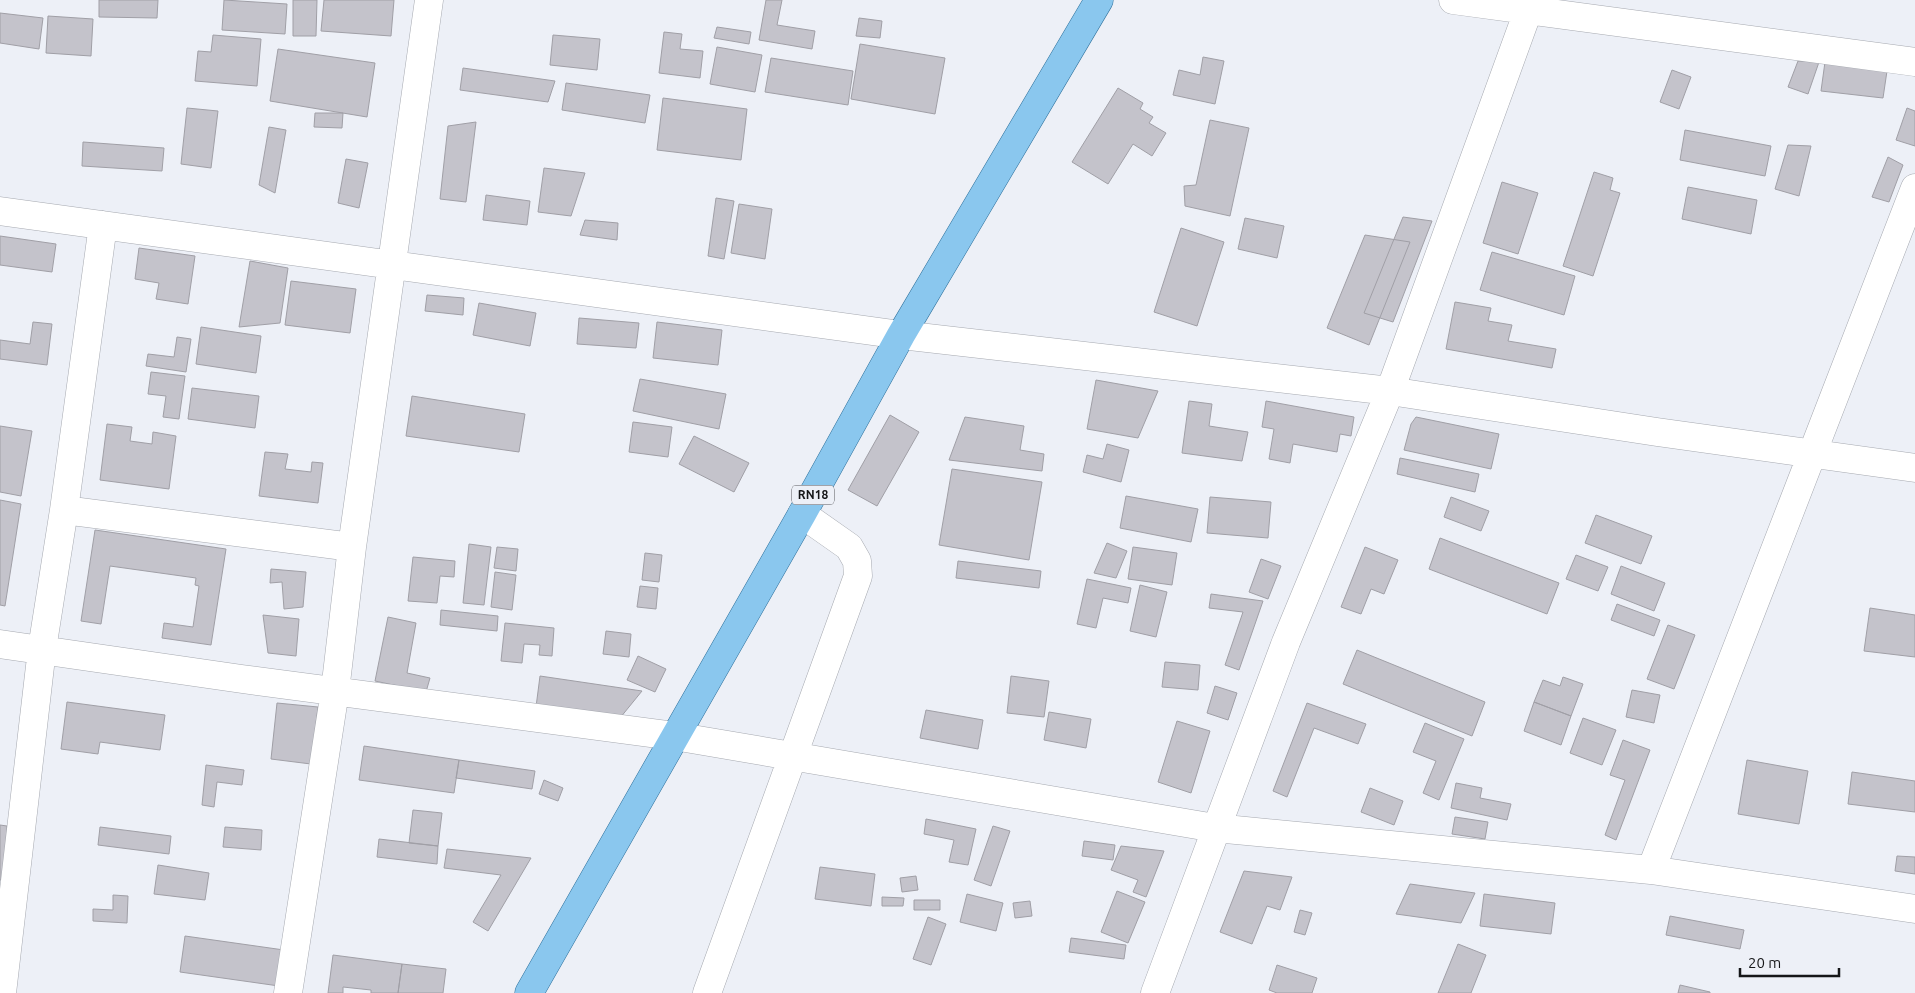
<svg xmlns="http://www.w3.org/2000/svg" width="1915" height="993" viewBox="0 0 1915 993" font-family="Ubuntu,sans-serif">
	<rect width="100%" height="100%" fill="#edf0f7"/>
	<path fill="#c4c3cb" stroke="#a09fa6" d="M99 0H158L157 18 99 17Z
		M224 0 287 4 285 34 222 30Z
		M293 0H317L316 36H293Z
		M324 0H394L391 36 321 31Z
		M766 0H782L777 25 815 31 812 49 759 40Z
		M0 13 43 18 39 49 0 43Z
		M48 16 93 19 91 56 46 53Z
		M859 18 882 21 880 38 856 36Z
		M717 27 751 32 749 44 714 38Z
		M664 32 682 34 680 49 703 51 700 78 659 73Z
		M213 35 261 39 257 86 195 81 198 51 211 52Z
		M553 35 600 39 597 70 550 65Z
		M860 44 945 58 935 114 851 99Z
		M717 47 762 55 755 92 710 84Z
		M278 49 375 63 367 117 270 101Z
		M1203 57 1224 61 1215 104 1173 95 1179 70 1200 75Z
		M771 58 853 71 848 105 765 92Z
		M1798 61 1819 62 1808 94 1788 87Z
		M1825 62 1887 71 1883 98 1821 91Z
		M463 68 555 81 548 102 460 90Z
		M1672 70 1691 77 1679 109 1660 102Z
		M566 83 650 95 645 123 562 110Z
		M1118 88 1143 103 1140 109 1153 117 1149 123 1166 133 1152 156 1133 144 1108 184 1072 162Z
		M663 98 747 109 741 160 657 150Z
		M187 108 218 111 211 168 181 164Z
		M1907 108 1915 111V146L1896 140Z
		M315 113H343L342 128 314 127Z
		M1210 120 1249 128 1230 216 1185 206 1184 186 1196 185Z
		M476 122 466 202 440 199 448 126Z
		M269 127 286 130 275 193 259 185Z
		M1685 130 1771 146 1765 176 1680 160Z
		M83 142 164 148 162 171 82 166Z
		M1788 145 1811 146 1799 196 1775 189Z
		M1888 157 1903 165 1889 202 1872 197Z
		M346 159 368 163 359 208 338 203Z
		M544 168 585 173 571 216 538 212Z
		M1594 172 1613 178 1610 190 1620 193 1593 276 1563 266Z
		M1502 182 1538 193 1518 254 1483 243Z
		M1688 187 1757 200 1751 234 1682 219Z
		M486 195 530 201 527 225 483 220Z
		M716 198 734 201 724 259 708 256Z
		M739 204 772 209 765 259 731 253Z
		M1403 217 1432 221 1393 322 1364 313Z
		M1245 218 1284 226 1277 258 1238 249Z
		M585 220 618 223 617 240 580 235Z
		M1181 228 1224 242 1197 326 1154 312Z
		M1365 235 1410 242 1369 345 1327 328Z
		M0 236 56 244 52 272 0 265Z
		M139 248 195 256 188 304 156 299 159 283 135 279Z
		M1492 252 1575 276 1564 315 1480 290Z
		M250 261 288 268 280 323 239 327Z
		M291 281 356 289 350 333 285 325Z
		M427 295 464 298 463 315 425 311Z
		M1455 302 1491 308 1488 321 1512 325 1508 341 1556 349 1552 368 1446 349Z
		M479 303 536 313 530 346 473 335Z
		M579 318 639 323 636 348 577 344Z
		M33 322 52 324 47 365 0 359V340L30 344Z
		M657 322 722 330 718 365 653 358Z
		M201 327 261 336 256 373 196 364Z
		M177 337 191 339 186 372 146 366 148 354 174 357Z
		M151 372 185 376 179 419 163 417 166 396 148 394Z
		M640 379 726 394 719 429 633 411Z
		M1096 380 1158 391 1138 438 1087 429Z
		M192 388 259 396 255 428 188 419Z
		M412 396 525 414 519 452 406 436Z
		M1189 401 1212 404 1209 426 1248 432 1242 461 1182 453Z
		M1266 401 1354 417 1351 436 1340 434 1337 452 1293 444 1290 463 1269 459 1274 429 1262 427Z
		M890 415 919 432 877 506 848 490Z
		M965 417 1024 426 1020 450 1044 454 1042 471 949 460Z
		M1416 417 1499 434 1491 469 1404 450 1411 424Z
		M633 422 672 427 668 457 629 452Z
		M107 424 132 427 130 441 152 444 153 432 176 436 169 489 100 480Z
		M0 426 32 431 21 496 0 492Z
		M694 436 749 463 734 492 679 464Z
		M1107 444 1129 450 1121 482 1083 472 1087 455 1103 459Z
		M265 452 288 454 285 469 311 472 312 462 323 463 318 503 259 496Z
		M1400 458 1479 474 1475 492 1397 474Z
		M952 469 1042 482 1029 560 939 545Z
		M1126 496 1198 509 1191 542 1120 528Z
		M1210 497 1271 502 1268 538 1207 533Z
		M1451 497 1489 511 1481 531 1444 517Z
		M0 500 21 504 5 606 0 605Z
		M1596 515 1652 536 1641 564 1585 543Z
		M95 530 226 549 211 645 162 638 164 623 193 627 199 586 195 585 196 578 110 566 101 624 81 621Z
		M1440 538 1559 583 1547 614 1429 569Z
		M1107 543 1127 551 1116 578 1094 573Z
		M469 544 491 547 484 605 463 603Z
		M497 547 518 549 516 571 494 568Z
		M1133 547 1177 553 1172 585 1128 579Z
		M1365 547 1398 560 1384 594 1371 589 1361 614 1341 607Z
		M645 553 662 555 659 582 642 580Z
		M1576 555 1608 567 1598 591 1566 579Z
		M413 557 455 561 454 577 440 576 437 603 408 601Z
		M1261 559 1281 566 1268 599 1249 592Z
		M958 561 1041 571 1039 588 956 578Z
		M1621 566 1665 583 1654 611 1611 594Z
		M271 569 306 572 303 607 284 609 282 582 270 583Z
		M495 572 516 575 512 610 491 607Z
		M1087 579 1131 588 1128 603 1103 598 1096 628 1077 624Z
		M1140 585 1167 592 1156 637 1130 631Z
		M640 586 658 588 656 609 637 607Z
		M1211 594 1263 601 1239 670 1225 665 1243 612 1209 608Z
		M1617 604 1660 620 1654 636 1611 620Z
		M1870 608 1915 615V657L1864 651Z
		M441 610 498 616 497 631 440 625Z
		M263 615 299 619 296 656 268 653Z
		M388 617 416 623 407 673 430 678 426 692 375 681Z
		M505 623 554 628 552 656 539 655 540 645 524 644 522 663 501 661Z
		M1668 625 1695 635 1674 689 1647 679Z
		M606 631 631 634 629 657 603 654Z
		M1357 650 1485 702 1472 736 1343 684Z
		M638 656 666 669 655 692 627 680Z
		M1165 662 1200 665 1198 690 1162 687Z
		M540 676 642 691 620 718 536 707Z
		M1011 676 1049 681 1044 717 1007 713Z
		M1563 677 1583 684 1571 716 1534 702 1543 680 1560 686Z
		M1215 686 1237 693 1228 720 1207 713Z
		M1632 690 1660 695 1654 723 1626 717Z
		M67 702 165 715 160 750 100 742 98 754 61 749Z
		M1534 702 1571 716 1561 745 1524 731Z
		M277 703 318 707 311 764 271 759Z
		M1307 703 1366 724 1358 744 1314 728 1287 797 1273 791Z
		M926 710 983 720 978 749 920 738Z
		M1049 712 1091 719 1086 748 1044 740Z
		M1583 718 1616 730 1602 765 1570 753Z
		M1177 721 1210 731 1191 793 1158 782Z
		M1425 723 1464 739 1439 800 1423 793 1436 761 1413 752Z
		M1623 740 1650 750 1616 840 1605 835 1625 780 1610 775Z
		M364 746 459 760 454 793 359 780Z
		M459 760 535 771 532 789 456 778Z
		M1747 760 1808 771 1799 824 1738 814Z
		M206 765 244 770 242 785 217 782 214 807 202 805Z
		M1852 772 1915 781V812L1848 804Z
		M544 780 563 788 558 801 539 794Z
		M1456 783 1482 788 1480 798 1511 804 1507 820 1451 808Z
		M1370 788 1403 801 1394 825 1361 812Z
		M413 810 442 813 438 846 409 843Z
		M1455 817 1488 822 1485 839 1452 834Z
		M926 819 976 829 968 865 949 862 954 840 924 834Z
		M0 825 7 826 4 880H0Z
		M993 826 1010 831 991 886 974 880Z
		M100 827 171 836 169 854 98 845Z
		M225 827 262 830 261 850 223 847Z
		M379 839 438 846 437 864 377 857Z
		M1084 841 1115 845 1113 860 1082 856Z
		M1121 846 1164 851 1146 897 1133 892 1138 880 1111 870Z
		M447 849 531 858 488 931 473 922 501 875 444 868Z
		M1897 856 1915 857V874L1895 871Z
		M158 865 209 873 205 900 154 894Z
		M820 867 875 874 871 906 815 899Z
		M1244 871 1292 877 1280 910 1267 906 1252 944 1220 932Z
		M916 876 918 890 902 892 900 878Z
		M1410 884 1475 893 1461 923 1396 914Z
		M1117 891 1145 902 1128 943 1101 932Z
		M967 894 1003 903 996 931 960 922Z
		M1484 894 1555 903 1551 934 1480 926Z
		M113 895 128 896 127 923 93 921V909L113 910Z
		M882 897 904 898 903 906H882Z
		M914 900H940V910H914Z
		M1030 901 1032 916 1015 918 1013 903Z
		M1300 910 1312 913 1305 935 1294 932Z
		M1670 916 1744 930 1740 949 1666 935Z
		M928 917 946 924 931 965 913 959Z
		M185 936 284 950 279 986 180 972Z
		M1071 938 1126 945 1124 959 1069 952Z
		M1458 944 1486 955 1471 993H1438Z
		M333 955 402 964 398 993H371V990L343 987V993H328Z
		M402 964 446 969 443 993H398Z
		M1277 965 1317 978 1312 993H1277L1269 990Z
		M1680 985 1710 992V993H1678Z"/>
	<g fill="none" stroke-linecap="round" stroke-linejoin="round">
		<defs>
			<path id="minor" d="M1453 0 1915 62
				M0 211 901 335 1390 391 1657 432 1915 468
				M64 510 352 547
				M0 644 242 679 674 736 1215 828 1651 870 1915 909
				M1651 870 1915 188
				M2 993 42 649 64 510 103 225
				M288 993 335 691 352 547 429 0
				M707 993 858 576 857 561 849 547 802 514
				M1155 993 1286 642 1390 391 1532 0"/>
			<path id="primary" d="M529 993 802 514 901 335 1099 0"/>
		</defs>
		<use href="#minor" stroke="#a6a9b0" stroke-width="29"/>
		<use href="#primary" stroke="#2e709b" stroke-width="29"/>
		<use href="#minor" stroke="#fff" stroke-width="28"/>
		<use href="#primary" stroke="#8ac7ee" stroke-width="28"/>
	</g>
	<g text-anchor="middle" stroke-width="4" stroke-linejoin="round" paint-order="stroke">
		<rect fill="#edf0f7" stroke="#56575b" stroke-width="1" x="792" y="485.5" width="42" height="19" rx="4"/>
		<g font-size="12" font-weight="bold" fill="#151618">
			<text x="813" y="499">RN18</text>
		</g>
	</g>
	<path d="M1740 968v8h99v-8" fill="none" stroke="#151618" stroke-width="2.5"/>
	<text x="1748" y="968" font-size="15" fill="#151618" stroke="#edf0f7" stroke-width="4" paint-order="stroke">20 m</text>
</svg>
